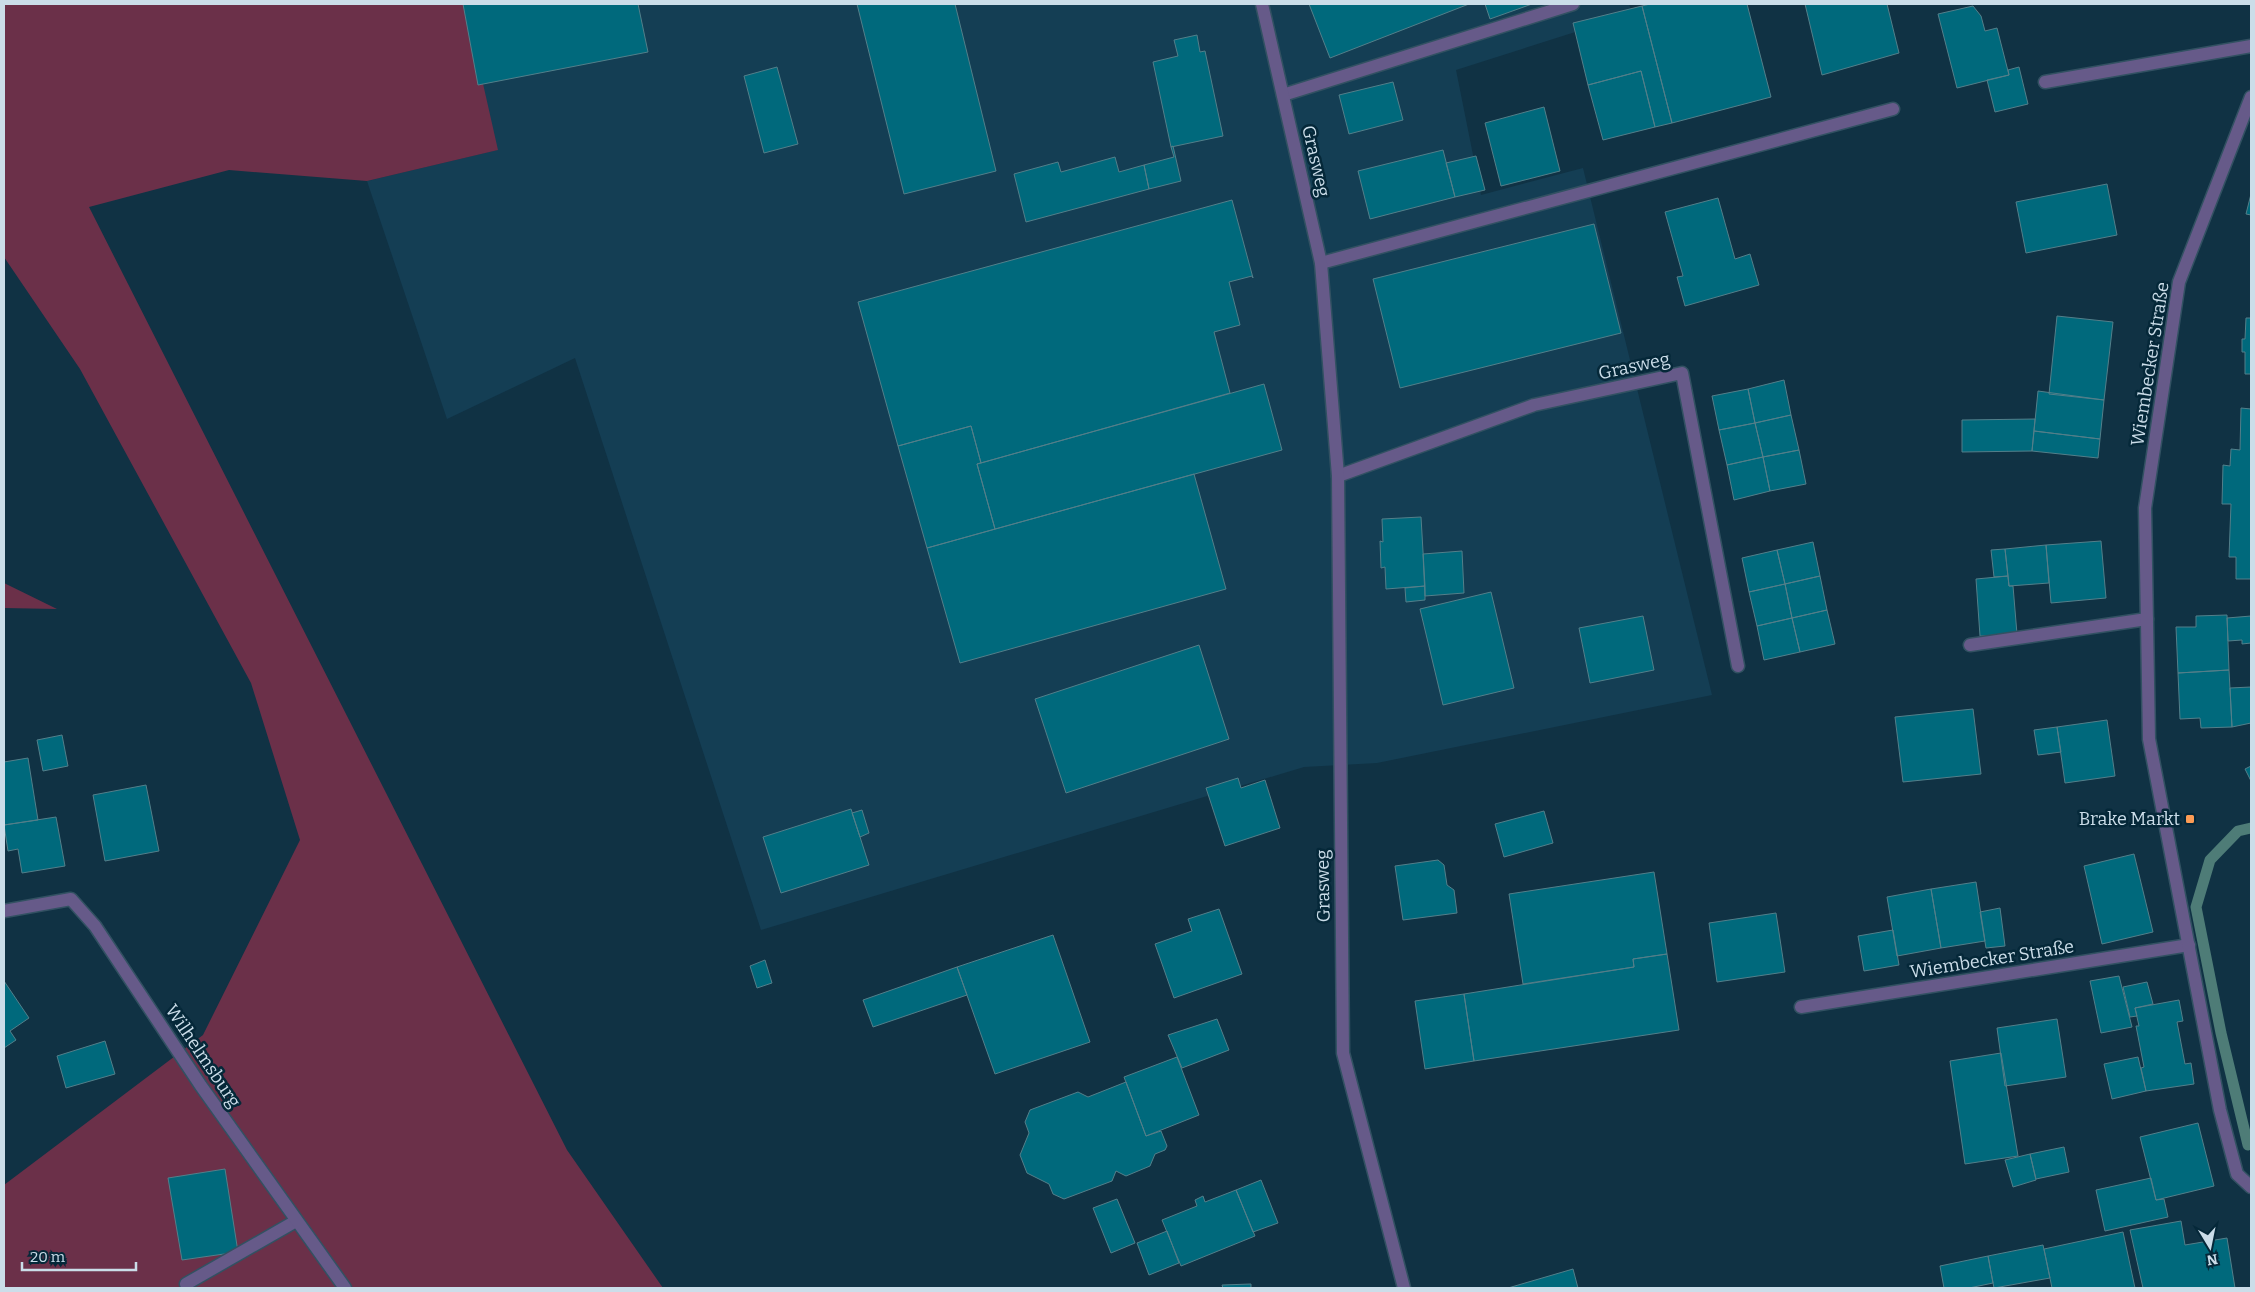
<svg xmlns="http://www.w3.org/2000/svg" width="2255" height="1292" viewBox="0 0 2255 1292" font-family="Bitter,serif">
	<rect width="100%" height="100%" fill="#103244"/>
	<path fill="#143e54" d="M465 4H1629L1632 14 1456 70 1481 195 1583 168 1712 695 1377 763 1304 767 761 930 575 358 447 419 367 181 497 150Z"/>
	<path fill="#6b3049" d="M4 4H465L498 150 367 181 229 170 89 207 567 1150 663 1288H4V1185L203 1035 300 840 251 683 80 369 4 257Z
		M4 583 57 609 4 608Z"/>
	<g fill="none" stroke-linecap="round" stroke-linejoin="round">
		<path stroke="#4e7c77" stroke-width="11" d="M2248 1145 2221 1033 2196 907 2210 860 2238 831 2251 828"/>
	</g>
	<path fill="#00697c" stroke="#537f8a" d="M463 4H638L648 52 478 85Z
		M857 4H955L996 171 904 194Z
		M1309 4H1469L1330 58Z
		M1485 4H1532L1490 19Z
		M1650 4H1747L1771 97 1672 123 1642 6Z
		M1805 4H1887L1899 53 1822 75Z
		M1642 6 1672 123 1655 127 1641 71 1588 85 1573 23Z
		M1973 6 1981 16 1985 31 1997 28 2009 75 1957 88 1938 14Z
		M1197 35 1200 52 1205 51 1223 136 1171 147 1153 62 1178 56 1174 40Z
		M777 67 798 144 764 153 744 76Z
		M2019 67 2028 104 1995 112 1987 80 2009 75 2008 70Z
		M1641 71 1655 127 1603 140 1588 85Z
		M1393 82 1403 120 1349 134 1339 95Z
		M1544 107 1560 171 1501 186 1485 123Z
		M1173 146 1181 181 1149 189 1144 165 1174 157 1171 147Z
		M1443 150 1455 197 1370 219 1358 171Z
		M1476 156 1485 190 1455 197 1446 163Z
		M1115 157 1119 172 1144 165 1149 189 1026 222 1014 174 1058 162 1061 172Z
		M2107 184 2117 235 2026 253 2016 202Z
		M2251 194V215L2246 214Z
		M1718 198 1735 259 1750 254 1759 285 1685 306 1677 277 1683 276 1665 212Z
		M1232 200 1253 278 1252 276 1229 282 1240 325 1214 332 1230 393 981 463 971 426 898 446 858 302Z
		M1594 224 1621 333 1400 388 1373 279Z
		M2057 316 2113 322 2104 400 2049 394Z
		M2246 318H2251V374H2245V352H2242V339H2245Z
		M1784 380 1791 415 1755 423 1748 389Z
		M1264 384 1282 450 995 529 977 464Z
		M1748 389 1755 423 1719 430 1712 396Z
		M2038 391 2104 400 2100 439 2034 431Z
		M2241 408 2251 409V579H2236V557H2229L2231 504H2222L2223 465 2230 466 2231 449 2240 450Z
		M1791 415 1799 450 1763 457 1755 423Z
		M2035 419 2032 451 1962 452V420Z
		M1755 423 1763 457 1727 465 1719 430Z
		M971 426 981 463 977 464 995 529 927 548 898 446Z
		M2034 431 2100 439 2098 458 2032 451Z
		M1799 450 1806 484 1770 491 1763 457Z
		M1763 457 1770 491 1734 500 1727 465Z
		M1194 474 1226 589 960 663 927 548Z
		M1421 517 1425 586 1386 589 1385 567 1381 568 1380 541 1383 542 1382 519Z
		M2101 541 2106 598 2051 603 2046 545Z
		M1813 542 1820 576 1785 584 1777 550Z
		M2046 545 2049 583 2009 586 2005 549Z
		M2005 549 2008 576 1994 577 1991 550Z
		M1777 550 1785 584 1749 592 1742 558Z
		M1462 551 1464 593 1425 596 1423 554Z
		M1820 576 1827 610 1792 618 1785 584Z
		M2008 576 2009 586H2013L2017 634 1980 636 1976 579Z
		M1785 584 1792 618 1757 626 1749 592Z
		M1425 586V600L1406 602 1405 588Z
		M1491 592 1514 688 1443 705 1420 609Z
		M1827 610 1835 644 1800 652 1792 618Z
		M2227 615 2229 670 2178 673 2176 627H2196V616Z
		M1643 616 1654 670 1590 683 1579 628Z
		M2251 616V643L2242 644V640L2228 641 2227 618Z
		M1792 618 1800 652 1764 660 1757 626Z
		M1199 645 1229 739 1066 793 1035 699Z
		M2229 670 2232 727 2201 728 2200 718 2180 719 2178 673Z
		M2251 687V723L2232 727 2230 688Z
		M1973 709 1981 774 1903 782 1895 717Z
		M2107 720 2115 776 2065 783 2057 727Z
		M2057 727 2061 752 2038 755 2034 730Z
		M62 735 68 766 43 771 37 740Z
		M28 758 38 820 4 825V762Z
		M2251 766V781L2245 769Z
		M1238 778 1241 788 1265 780 1280 828 1225 846 1206 788Z
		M146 785 159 851 105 861 93 795Z
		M851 809 869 865 781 893 763 837Z
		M862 810 869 833 860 837 852 813Z
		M1544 811 1553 843 1504 857 1495 824Z
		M56 817 65 866 22 873 18 849 8 851 4 825Z
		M2134 854 2153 932 2102 944 2084 866Z
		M1438 860 1444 865 1447 885 1454 890 1457 913 1403 920 1395 866Z
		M1654 872 1667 954 1633 959 1634 967 1523 984 1509 894Z
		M1976 882 1985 941 1941 948 1931 889Z
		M1931 889 1941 948 1897 956 1887 897Z
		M2000 908 2005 946 1986 948 1980 912Z
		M1219 909 1242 974 1174 998 1155 944 1192 931 1188 919Z
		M1776 913 1785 972 1717 982 1709 923Z
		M1893 930 1899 965 1864 971 1858 936Z
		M1053 935 1090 1042 995 1074 957 967Z
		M1667 954 1679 1030 1474 1061 1464 994 1634 967 1633 959Z
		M765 960 772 983 757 988 750 966Z
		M957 967 967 995 873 1027 863 1000Z
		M2119 976 2132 1027 2101 1033 2090 981Z
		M4 981 29 1018 10 1031 16 1040 4 1048Z
		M2147 982 2153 1004 2135 1008 2137 1016 2130 1017 2123 987Z
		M1464 994 1474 1061 1425 1069 1415 1001Z
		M2179 1000 2183 1021 2177 1022 2185 1064 2191 1063 2194 1084 2146 1091 2141 1068 2144 1067 2136 1026H2139L2135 1008Z
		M1217 1019 1229 1050 1182 1068 1168 1035Z
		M2057 1019 2066 1077 2005 1086 1997 1028Z
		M105 1041 115 1074 66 1088 57 1056Z
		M2001 1053 2018 1156 1965 1164 1950 1061Z
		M1177 1057 1199 1115 1146 1136 1124 1077Z
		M2138 1057 2146 1091 2112 1099 2104 1064Z
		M1126 1082 1146 1136 1161 1131 1167 1146 1165 1150 1155 1154 1150 1166 1126 1176 1116 1171 1112 1181 1064 1199 1053 1194 1049 1184 1027 1173 1020 1155 1029 1133 1025 1122 1030 1110 1078 1092 1088 1097Z
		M2198 1123 2214 1186 2156 1200 2140 1137Z
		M2064 1147 2069 1172 2036 1179 2030 1154Z
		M2030 1154 2036 1180 2013 1187 2005 1160Z
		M225 1169 238 1252 182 1260 168 1178Z
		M2151 1178 2156 1200 2164 1199 2168 1217 2105 1231 2096 1190Z
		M1261 1180 1278 1223 1253 1232 1236 1190Z
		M1236 1190 1255 1236 1181 1266 1162 1220 1197 1206 1195 1200 1203 1196 1205 1202Z
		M1117 1199 1135 1243 1111 1253 1093 1208Z
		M2181 1221 2185 1245 2227 1238 2235 1288H2143L2130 1230Z
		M1167 1231 1179 1263 1149 1275 1137 1243Z
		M2123 1232 2135 1288H2052L2044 1249Z
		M2043 1245 2050 1278 1994 1288 1988 1256Z
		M1988 1256 1993 1283 1969 1288H1944L1940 1266Z
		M1573 1269 1578 1288H1508Z
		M1251 1284V1288H1223L1222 1285Z"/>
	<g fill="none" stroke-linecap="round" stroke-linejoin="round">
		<defs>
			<path id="service" d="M2045 82 2251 46
				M1283 95 1573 4
				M1321 263 1893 109
				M1338 476 1534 405 1682 373 1738 666
				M1970 645 2147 619
				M1801 1007 2189 945
				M186 1284 296 1221"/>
			<path id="minor" d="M1262 4 1321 263 1338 476 1343 1053 1404 1288
				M2251 97 2179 282 2145 508 2149 739 2220 1110 2237 1174 2251 1187
				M4 911 71 899 95 926 201 1086 345 1288"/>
		</defs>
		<use href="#service" stroke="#325162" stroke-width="15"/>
		<use href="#minor" stroke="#325162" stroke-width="15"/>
		<use href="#service" stroke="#665a89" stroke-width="12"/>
		<use href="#minor" stroke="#665a89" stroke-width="12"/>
	</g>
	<rect fill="#fd9c55" stroke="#052839" stroke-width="2" x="2185" y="814" width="10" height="10" rx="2.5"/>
	<g text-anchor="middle" stroke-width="5" stroke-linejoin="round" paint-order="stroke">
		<g font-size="18" fill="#cbdde9" stroke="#052839">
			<text transform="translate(1316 161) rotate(77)" y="6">Grasweg</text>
			<text transform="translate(2150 364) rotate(-81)" y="6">Wiembecker Straße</text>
			<text transform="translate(1634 366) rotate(-12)" y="6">Grasweg</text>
			<text transform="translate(1323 886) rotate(-91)" y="6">Grasweg</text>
			<text transform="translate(1992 959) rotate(-9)" y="6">Wiembecker Straße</text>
			<text transform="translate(203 1056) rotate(56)" y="6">Wilhelmsburg</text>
		</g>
		<g font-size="18" fill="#cbdde9" stroke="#052839" text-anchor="end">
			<text x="2180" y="825">Brake Markt</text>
		</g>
	</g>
	<rect width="2255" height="1292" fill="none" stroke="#cbdde9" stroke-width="10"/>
	<g transform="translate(2210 1247) rotate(170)" stroke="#052839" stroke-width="4" paint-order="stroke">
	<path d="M0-4L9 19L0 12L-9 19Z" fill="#cbdde9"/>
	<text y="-8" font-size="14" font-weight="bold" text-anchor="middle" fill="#cbdde9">N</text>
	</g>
	<path d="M22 1262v8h114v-8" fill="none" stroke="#cbdde9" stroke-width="2.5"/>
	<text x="30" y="1262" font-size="15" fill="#cbdde9" stroke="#052839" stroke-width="4" paint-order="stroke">20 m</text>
</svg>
